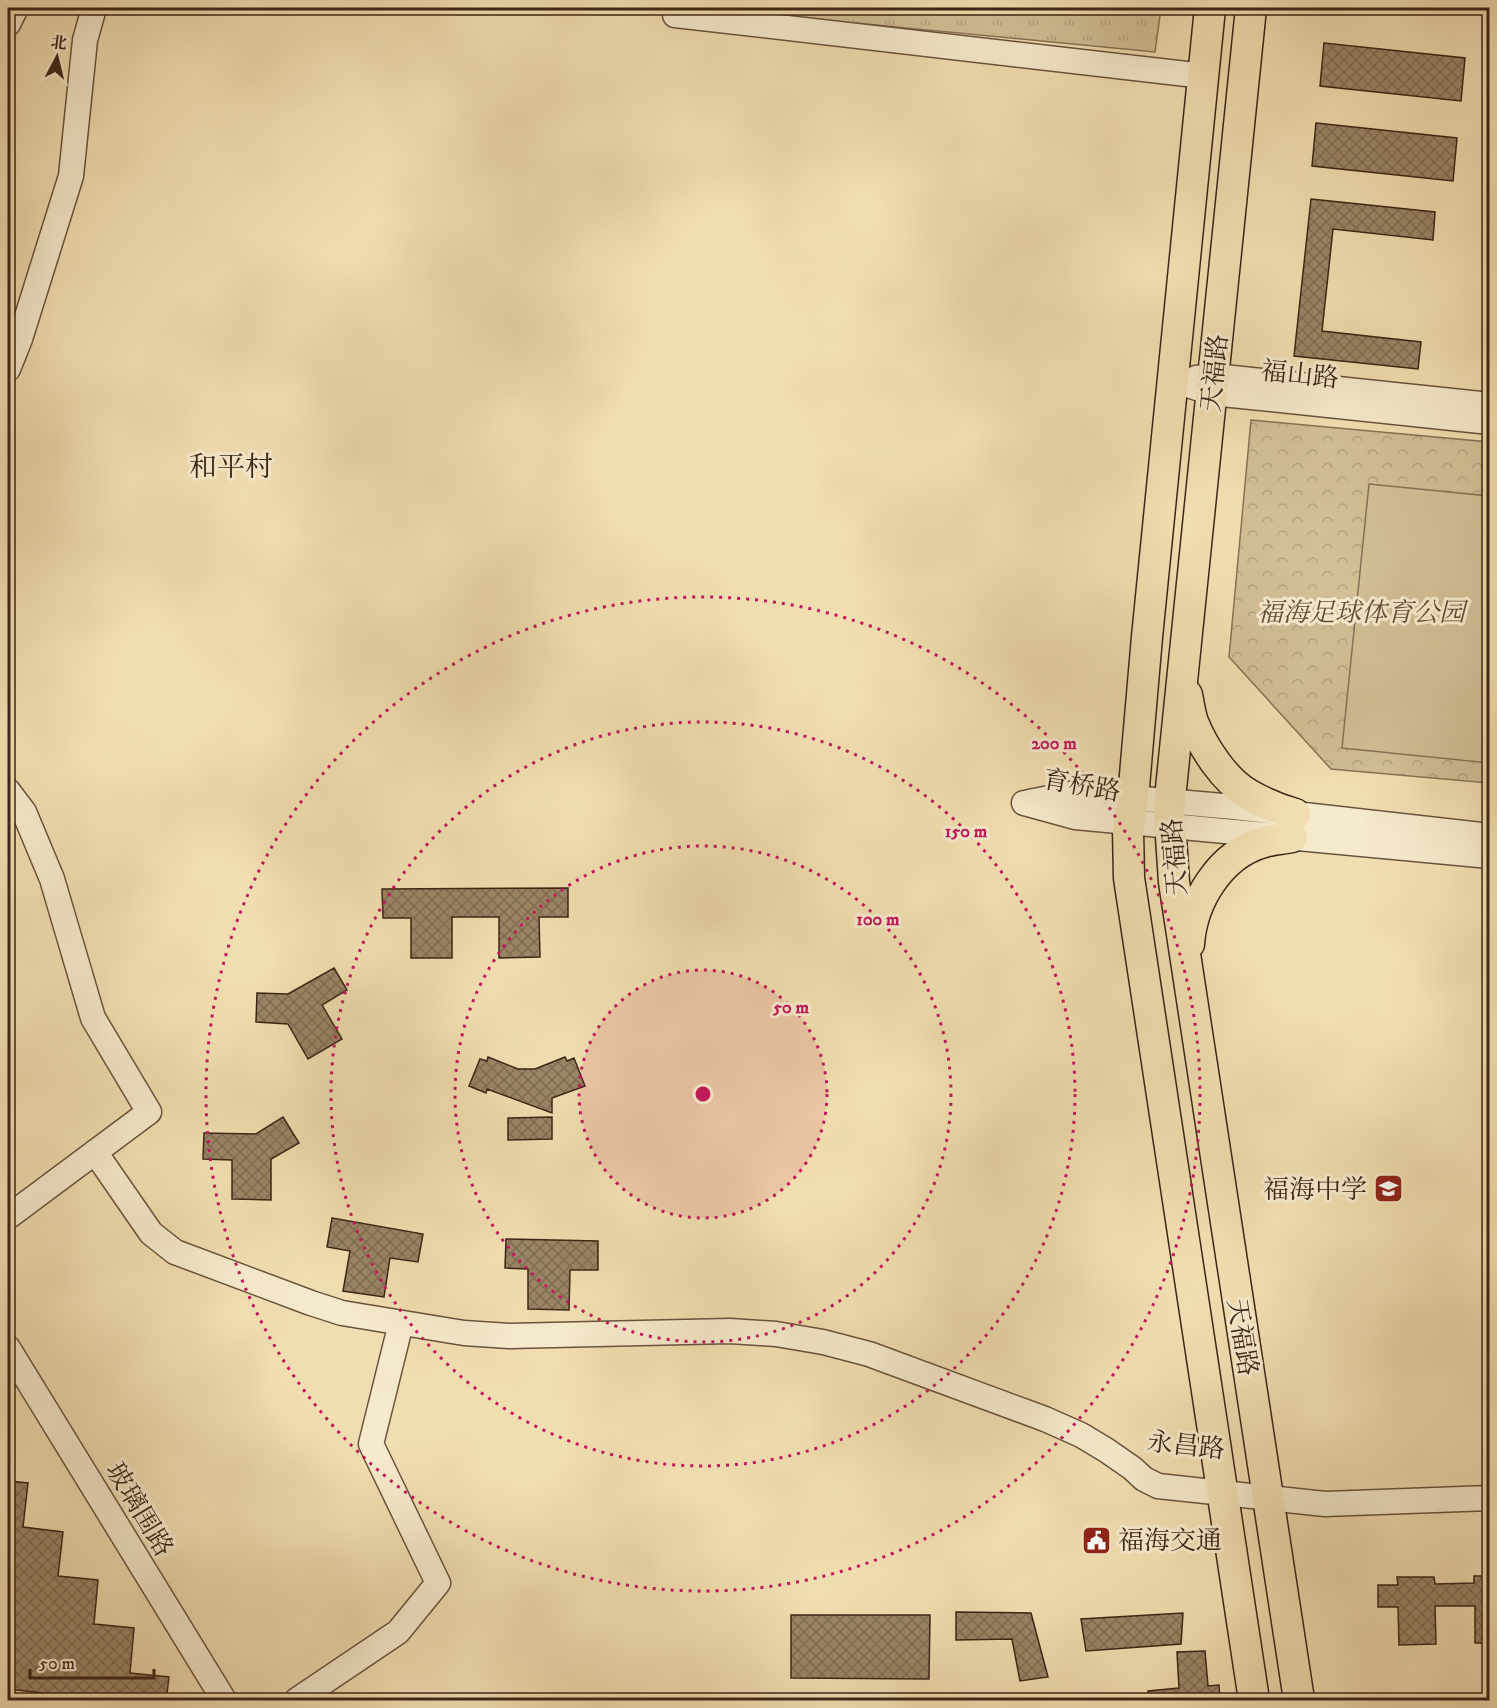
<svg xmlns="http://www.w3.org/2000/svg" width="1497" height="1708" viewBox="0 0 1497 1708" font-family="'IM FELL DW Pica','Noto Serif SC',serif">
	<defs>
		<pattern id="grass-tufts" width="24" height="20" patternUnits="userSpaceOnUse" patternTransform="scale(1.5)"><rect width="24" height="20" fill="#d2bf96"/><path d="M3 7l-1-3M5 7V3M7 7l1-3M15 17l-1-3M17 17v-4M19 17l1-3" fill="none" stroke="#b5a481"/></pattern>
		<pattern id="park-crowns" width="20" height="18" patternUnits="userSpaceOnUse" patternTransform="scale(1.5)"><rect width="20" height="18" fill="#d2bf96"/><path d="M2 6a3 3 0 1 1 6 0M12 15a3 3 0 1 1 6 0" fill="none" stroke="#b5a481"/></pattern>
		<pattern id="building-cross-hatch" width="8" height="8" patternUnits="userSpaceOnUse" patternTransform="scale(1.5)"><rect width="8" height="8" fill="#9a8566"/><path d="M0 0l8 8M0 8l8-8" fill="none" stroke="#7f6d53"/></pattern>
	</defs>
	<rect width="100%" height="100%" fill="#f1deb0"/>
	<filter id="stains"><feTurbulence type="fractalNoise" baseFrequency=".00333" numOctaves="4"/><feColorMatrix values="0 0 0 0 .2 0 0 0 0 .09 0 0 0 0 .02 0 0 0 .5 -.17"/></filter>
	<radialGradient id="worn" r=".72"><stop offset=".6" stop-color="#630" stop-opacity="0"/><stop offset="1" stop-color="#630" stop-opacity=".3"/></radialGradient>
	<path fill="url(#grass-tufts)" stroke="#877256" stroke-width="1.5" d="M701 8H1161L1155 52Z"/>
	<path fill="url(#park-crowns)" stroke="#877256" stroke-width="1.5" d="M1251 420 1489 442V783L1331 769 1229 657Z"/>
	<path fill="#d2bf96" stroke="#877256" stroke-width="1.5" d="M1369 484 1489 496V763L1342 748Z"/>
	<path fill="url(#building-cross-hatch)" stroke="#3c2516" stroke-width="1.5" d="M1324 43 1465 58 1461 101 1320 86Z
		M1316 123 1457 138 1453 181 1312 166Z
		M1311 199 1435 212 1433 240 1333 229 1322 331 1421 342 1418 369 1294 356Z
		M568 888V917H539L540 957 499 958V917H452V958H411V918H383L382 889Z
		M334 968 347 990 322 1005 342 1039 308 1059 288 1024 256 1022 257 993 288 994Z
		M488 1057 518 1069H535L565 1057 567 1061 574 1058 585 1086 552 1098V1113L487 1089 486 1093 469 1086 480 1059 487 1061Z
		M283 1117 299 1143 271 1159V1200L232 1199V1160L203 1159 204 1133 256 1134Z
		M552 1117V1139L508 1140V1118Z
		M332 1218 423 1234 418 1262 390 1258 384 1297 343 1291 350 1251 327 1247Z
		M506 1239 598 1241V1270H570L569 1310 528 1309V1269L505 1268Z
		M8 1481 28 1483 23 1527 63 1532 58 1576 98 1580 94 1624 134 1628 130 1673 169 1677 166 1701H115L8 1689Z
		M1474 1576H1490V1643H1475V1606H1435L1436 1644 1399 1645 1398 1607H1378V1585H1398L1397 1577H1434L1435 1584 1474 1583Z
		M956 1612 1031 1613 1048 1677 1020 1681 1012 1639 956 1640Z
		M1183 1613 1181 1644 1086 1651 1081 1619Z
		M791 1615H930L929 1679 791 1678Z
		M1205 1651 1208 1686 1219 1685 1220 1701H1148V1691L1179 1688 1177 1652Z"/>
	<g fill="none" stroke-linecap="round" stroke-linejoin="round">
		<defs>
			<path id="minor" d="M675 15 1204 76
				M8 24 16 8
				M8 369 20 339 71 176 85 40 94 8
				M1196 378 1214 376 1490 405
				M1173 380 1212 393 1490 422
				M8 791 24 812 52 879 93 1018 149 1112 8 1217
				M1029 802 1075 793 1234 807 1490 836
				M1024 803 1075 817 1490 856
				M95 1152 151 1233 175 1252 311 1303 342 1313 464 1333 509 1336 730 1331 776 1334 823 1342 869 1354 1045 1419 1081 1435 1106 1450 1132 1468 1144 1479 1158 1486 1325 1504 1490 1498
				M8 1348 224 1700
				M297 1700 398 1632 438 1583 371 1444 401 1323"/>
			<path id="major" d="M1210 8 1147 637 1133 798 1128 830 1129 878 1254 1700
				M1251 8 1169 808 1174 882 1299 1700
				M1187 695C1189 704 1190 714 1193 722 1203 747 1224 780 1248 794 1263 803 1278 809 1295 814
				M1189 944C1192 901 1220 854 1264 842 1273 839 1283 839 1292 837"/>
		</defs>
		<use href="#minor" stroke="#69533c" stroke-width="27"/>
		<use href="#major" stroke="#3c2516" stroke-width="33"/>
		<use href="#minor" stroke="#f6eacc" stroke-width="24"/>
		<use href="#major" stroke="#f1deb0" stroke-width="30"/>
	</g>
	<circle cx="703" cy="1094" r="124" fill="#c2185b" fill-opacity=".12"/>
	<g fill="none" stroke="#c2185b" stroke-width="3" stroke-dasharray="3 6">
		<circle cx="703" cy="1094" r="124"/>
		<circle cx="703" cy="1094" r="248"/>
		<circle cx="703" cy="1094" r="372"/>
		<circle cx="703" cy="1094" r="497"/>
	</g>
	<defs>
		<symbol id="school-square" viewBox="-11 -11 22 22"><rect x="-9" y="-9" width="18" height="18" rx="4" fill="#8f2418" stroke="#f6eacc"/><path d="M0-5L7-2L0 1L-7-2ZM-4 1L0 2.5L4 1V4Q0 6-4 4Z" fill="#fff"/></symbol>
		<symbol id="civic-square" viewBox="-11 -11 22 22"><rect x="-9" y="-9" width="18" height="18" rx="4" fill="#8f2418" stroke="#f6eacc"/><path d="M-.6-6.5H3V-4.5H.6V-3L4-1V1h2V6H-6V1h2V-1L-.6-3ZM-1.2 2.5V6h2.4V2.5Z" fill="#fff"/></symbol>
	</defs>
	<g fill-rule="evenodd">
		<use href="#school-square" x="1372" y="1172" width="33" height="33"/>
		<use href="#civic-square" x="1080" y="1524" width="33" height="33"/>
	</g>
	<g text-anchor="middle" stroke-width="6" stroke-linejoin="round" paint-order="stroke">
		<g font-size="26" fill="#3c2516" stroke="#f6eacc">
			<text transform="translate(1214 373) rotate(-84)" y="9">天福路</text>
			<text transform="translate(1300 374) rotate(6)" y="9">福山路</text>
			<text transform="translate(1082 785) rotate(10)" y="9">育桥路</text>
			<text transform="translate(1174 857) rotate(-94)" y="9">天福路</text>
			<text transform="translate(1243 1337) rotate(81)" y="9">天福路</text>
			<text transform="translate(1186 1445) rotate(6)" y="9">永昌路</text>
			<text transform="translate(140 1509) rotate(59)" y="9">玻璃围路</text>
		</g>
		<g font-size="26" font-style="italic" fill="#624c36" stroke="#f6eacc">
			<text x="1361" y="621">福海足球体育公园</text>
		</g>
		<g font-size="26" fill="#3c2516" stroke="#f6eacc" text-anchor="end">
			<text x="1367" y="1198">福海中学</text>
			<text x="1118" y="1549" text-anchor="start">福海交通</text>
		</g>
		<g font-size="28" fill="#3c2516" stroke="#f6eacc">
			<text x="231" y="476">和平村</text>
		</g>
	</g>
	<circle cx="703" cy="1094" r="9" fill="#c2185b" stroke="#f6eacc" stroke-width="3"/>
	<g font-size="18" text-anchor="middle" font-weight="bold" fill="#c2185b" stroke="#f6eacc" stroke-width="6" stroke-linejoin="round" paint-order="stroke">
		<text x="1054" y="749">200 m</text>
		<text x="966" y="837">150 m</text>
		<text x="878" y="925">100 m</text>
		<text x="791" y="1013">50 m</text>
	</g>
	<rect width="1497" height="1708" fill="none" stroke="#f1deb0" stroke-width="30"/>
	<rect x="9" y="9" width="1479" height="1690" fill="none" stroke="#3c2516" stroke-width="3"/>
	<rect x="15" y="15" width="1467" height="1678" fill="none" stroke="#3c2516" stroke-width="1.5"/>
	<g transform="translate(57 57) rotate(7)" stroke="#f6eacc" stroke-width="4.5" paint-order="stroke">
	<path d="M0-4.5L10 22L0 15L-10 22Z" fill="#3c2516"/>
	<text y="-9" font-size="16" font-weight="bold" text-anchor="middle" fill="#3c2516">北</text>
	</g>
	<path d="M30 1669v9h124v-9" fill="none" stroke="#3c2516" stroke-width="3"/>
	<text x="39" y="1669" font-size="18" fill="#3c2516" stroke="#f6eacc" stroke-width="4.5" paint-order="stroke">50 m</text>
	<rect width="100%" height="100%" filter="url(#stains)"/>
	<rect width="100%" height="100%" fill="url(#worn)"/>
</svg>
